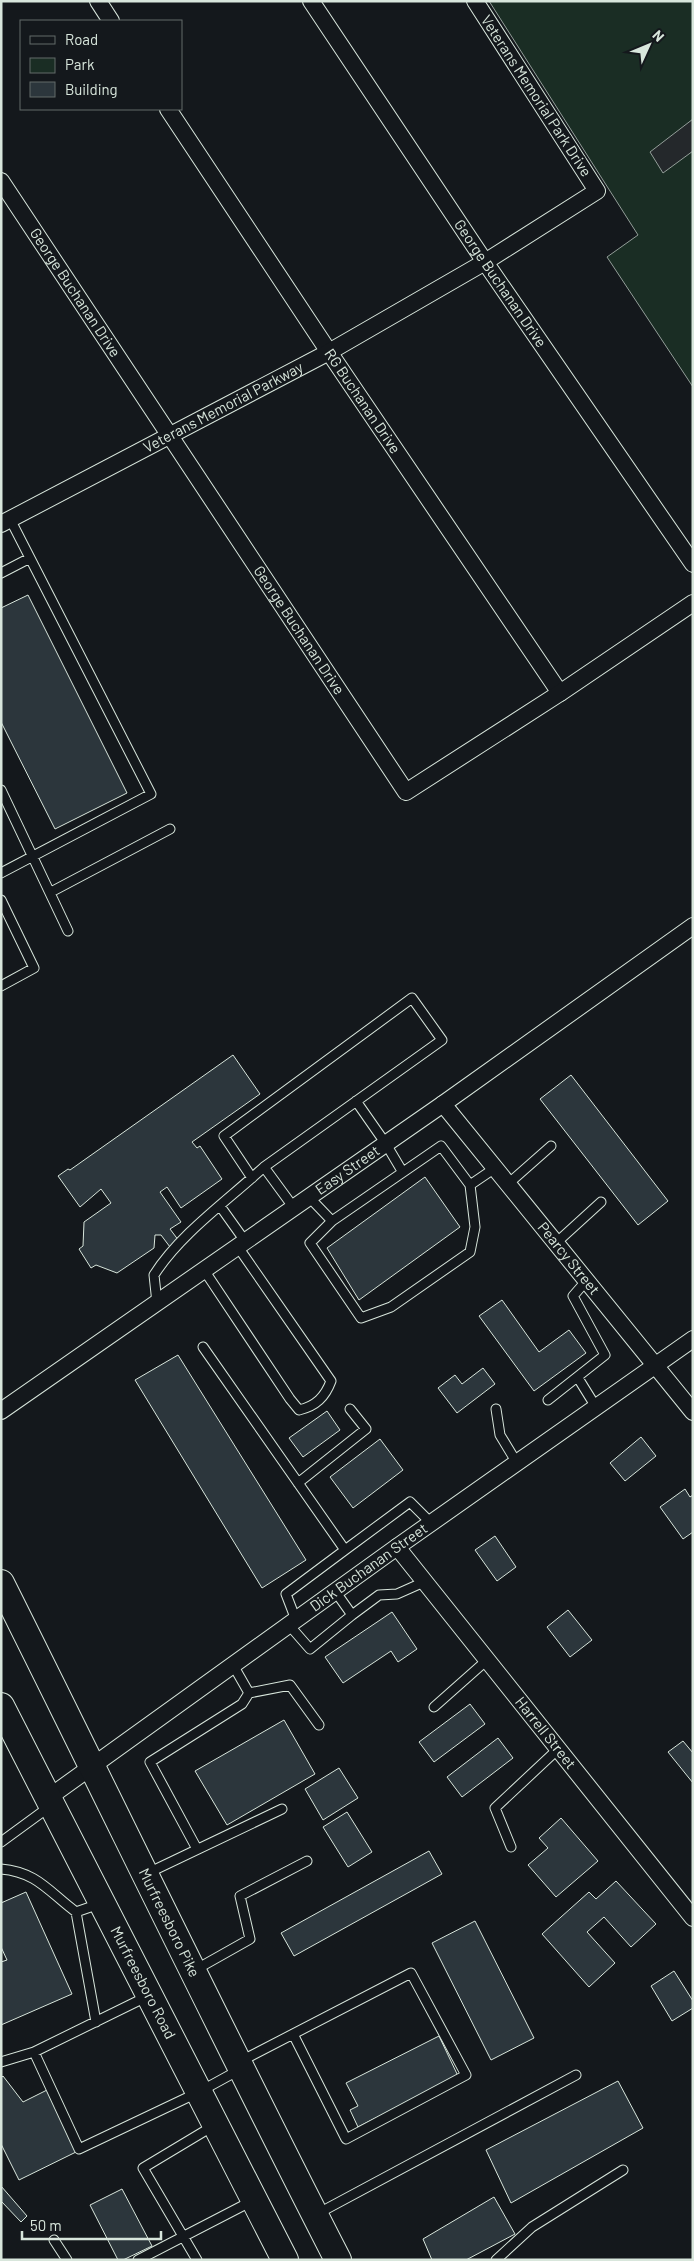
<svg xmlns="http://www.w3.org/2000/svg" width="694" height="2261" viewBox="0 0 694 2261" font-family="Barlow,sans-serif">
	<rect width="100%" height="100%" fill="#14181c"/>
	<path fill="#1a2d24" stroke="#939e99" d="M489 1H693V387L607 257 638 235Z"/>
	<path fill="#24282b" stroke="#939e99" d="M693 119V151L663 173 650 152Z"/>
	<path fill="#2c363c" stroke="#d8e6dc" d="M28 595 127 793 55 829 1 722V608Z
		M233 1055 260 1094 192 1142 197 1148 200 1146 222 1179 181 1208 167 1187 160 1192 181 1222 170 1229 179 1241 170 1247 161 1235H155L154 1248 117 1273 96 1265 91 1268 79 1249 83 1246 84 1222 111 1203 101 1189 80 1207 58 1176 68 1169 70 1170Z
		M571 1075 668 1201 638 1225 540 1099Z
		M425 1177 460 1227 359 1300 327 1248Z
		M502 1300 539 1352 569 1330 586 1353 534 1391 479 1316Z
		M178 1355 306 1560 262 1588 135 1380Z
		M483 1368 495 1384 457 1413 438 1388 455 1375 462 1384Z
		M327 1411 340 1430 303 1457 289 1438Z
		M641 1437 656 1456 625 1481 610 1463Z
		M380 1439 403 1470 353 1508 330 1477Z
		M685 1489 690 1497 693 1495V1532L683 1539 660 1507Z
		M495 1536 516 1567 497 1581 475 1550Z
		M568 1610 592 1640 570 1657 547 1627Z
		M392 1612 417 1649 398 1662 391 1651 343 1683 325 1657Z
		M470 1704 485 1724 434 1762 419 1742Z
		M284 1720 315 1774 227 1825 195 1771Z
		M498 1738 513 1758 462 1797 447 1777Z
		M683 1741 693 1753V1783L668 1752Z
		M339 1768 358 1798 323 1820 305 1789Z
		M347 1812 372 1852 348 1867 323 1827Z
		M561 1818 598 1861 556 1897 528 1865 548 1848 539 1838Z
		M429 1851 442 1874 294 1956 281 1933Z
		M616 1881 656 1924 631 1947 604 1917 587 1932 615 1963 589 1987 542 1934 589 1892 596 1899Z
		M26 1892 72 1994 1 2025V1962L7 1960 1 1947V1903Z
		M475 1921 534 2038 491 2060 432 1943Z
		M674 1971 693 2001V2008L672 2021 651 1986Z
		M439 2036 458 2076 358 2127 350 2110 358 2106 346 2083Z
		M3 2076 23 2102 47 2090 76 2152 19 2180 1 2144V2078Z
		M618 2081 643 2128 511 2203 486 2150Z
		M1 2186 27 2216 21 2222 1 2201Z
		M122 2189 152 2246 123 2260H118L90 2205Z
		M494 2197 515 2234 466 2260H432L423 2239Z"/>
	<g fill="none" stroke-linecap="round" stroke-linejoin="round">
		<defs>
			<path id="service" d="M1 573 30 558
				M1 790 68 931
				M1 873 151 794 10 519
				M51 892 170 829
				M1 900 34 968 1 986
				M356 1101 386 1144 402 1171
				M264 1167 294 1208
				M508 1184 551 1146
				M470 1185 475 1227 470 1252 391 1307 361 1318 310 1243 332 1221 441 1146 470 1185 495 1168
				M309 1197 332 1221
				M220 1206 245 1241
				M556 1243 601 1202
				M204 1270 290 1399 299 1410C316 1406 325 1397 331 1381L238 1247
				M157 1303 154 1275C180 1234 227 1201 264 1167L442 1040 412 998 224 1136 252 1178
				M203 1347 345 1550 286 1594 296 1620
				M578 1378 596 1407
				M548 1400 605 1355 573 1296 587 1280
				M496 1409 500 1435 517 1463
				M298 1483 366 1429 350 1409
				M345 1550 410 1502 431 1523
				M352 1615 379 1595 397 1594 424 1582
				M289 1625 310 1649 352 1615 335 1591
				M249 1693 290 1685 319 1725
				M434 1707 487 1660
				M1 1842 49 1807
				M511 1847 495 1808 558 1749
				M197 1849 150 1762 242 1704 249 1693 233 1665
				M1 1869C37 1872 49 1892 76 1912L99 1904
				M148 1873 282 1809
				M76 1912 96 2022
				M195 1970 250 1939 240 1896 307 1861
				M34 2052 146 1997
				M1 2062 34 2052 79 2149 199 2092 239 2070
				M239 2062 411 1973 466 2075 346 2139 293 2034
				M317 2214 576 2075
				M54 2240 67 2260
				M138 2260 252 2201
				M197 2260 143 2168 213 2126
				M496 2260 532 2227 623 2170"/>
			<g id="minor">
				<path d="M98 1 111 21"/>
				<path id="s1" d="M311 1 485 262 693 564"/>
				<path id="s2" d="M168 109 329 352 560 693"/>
				<path id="s3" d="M1 181 406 792 560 693 693 603"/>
				<path id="s4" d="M1 524 329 352 485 262 597 191 475 1"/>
				<path id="s5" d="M443 1104 693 1412"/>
				<path id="s6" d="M1 1411 443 1104 693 926"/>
				<path id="s7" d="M397 1547 693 1918"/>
				<path id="s8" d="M48 1798 397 1547 693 1339"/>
			</g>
			<g id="primary">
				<path id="s9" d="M1 1583C114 1809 223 2036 338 2260"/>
				<path id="s10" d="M1 1706 285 2260"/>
			</g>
		</defs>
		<use href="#service" stroke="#d8e6dc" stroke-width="11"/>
		<use href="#minor" stroke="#d8e6dc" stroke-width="18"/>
		<use href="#primary" stroke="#d8e6dc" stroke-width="28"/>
		<use href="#service" stroke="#14181c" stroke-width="9"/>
		<use href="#minor" stroke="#14181c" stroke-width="16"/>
		<use href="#primary" stroke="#14181c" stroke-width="26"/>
	</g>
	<g text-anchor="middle" stroke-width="4" stroke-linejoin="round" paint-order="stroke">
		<g font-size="15" fill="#d8e6dc" stroke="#14181c">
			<text transform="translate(536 96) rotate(57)" y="5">Veterans Memorial Park Drive</text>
			<text dy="5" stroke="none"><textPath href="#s1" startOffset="340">George Buchanan Drive</textPath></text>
			<text dy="5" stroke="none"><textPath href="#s3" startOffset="134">George Buchanan Drive</textPath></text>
			<text dy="5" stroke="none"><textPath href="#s2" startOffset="351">RG Buchanan Drive</textPath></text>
			<text dy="5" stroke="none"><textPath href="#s4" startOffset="251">Veterans Memorial Parkway</textPath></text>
			<text dy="5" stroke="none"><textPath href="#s3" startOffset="539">George Buchanan Drive</textPath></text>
			<text dy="5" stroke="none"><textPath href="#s6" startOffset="422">Easy Street</textPath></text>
			<text dy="5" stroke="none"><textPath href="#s5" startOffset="199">Pearcy Street</textPath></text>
			<text dy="5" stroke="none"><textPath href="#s8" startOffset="395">Dick Buchanan Street</textPath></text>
			<text dy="5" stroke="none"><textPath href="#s7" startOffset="238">Harrell Street</textPath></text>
			<text dy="5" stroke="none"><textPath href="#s9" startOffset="379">Murfreesboro Pike</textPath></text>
			<text dy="5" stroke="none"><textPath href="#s10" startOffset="311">Murfreesboro Road</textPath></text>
		</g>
	</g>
	<rect width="694" height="2261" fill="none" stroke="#d8e6dc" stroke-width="5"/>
	<rect x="20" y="20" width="162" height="90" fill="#14181c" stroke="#626a69"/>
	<rect x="30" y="36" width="25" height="8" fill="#14181c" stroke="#626a69"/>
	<text x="65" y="45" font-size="15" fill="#d8e6dc">Road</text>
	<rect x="30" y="58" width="25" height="15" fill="#1a2d24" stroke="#626a69"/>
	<text x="65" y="70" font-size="15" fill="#d8e6dc">Park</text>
	<rect x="30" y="82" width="25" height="15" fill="#2c363c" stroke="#626a69"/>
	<text x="65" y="95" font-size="15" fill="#d8e6dc">Building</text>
	<g transform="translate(649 45) rotate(46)" stroke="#14181c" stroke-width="4" paint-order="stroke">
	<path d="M0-4L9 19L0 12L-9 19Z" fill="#d8e6dc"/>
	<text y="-8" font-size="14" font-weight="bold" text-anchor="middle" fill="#d8e6dc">N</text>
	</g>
	<path d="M22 2231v8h139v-8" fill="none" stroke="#d8e6dc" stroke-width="2.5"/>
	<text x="30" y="2231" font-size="15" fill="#d8e6dc" stroke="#14181c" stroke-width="4" paint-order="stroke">50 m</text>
</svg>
